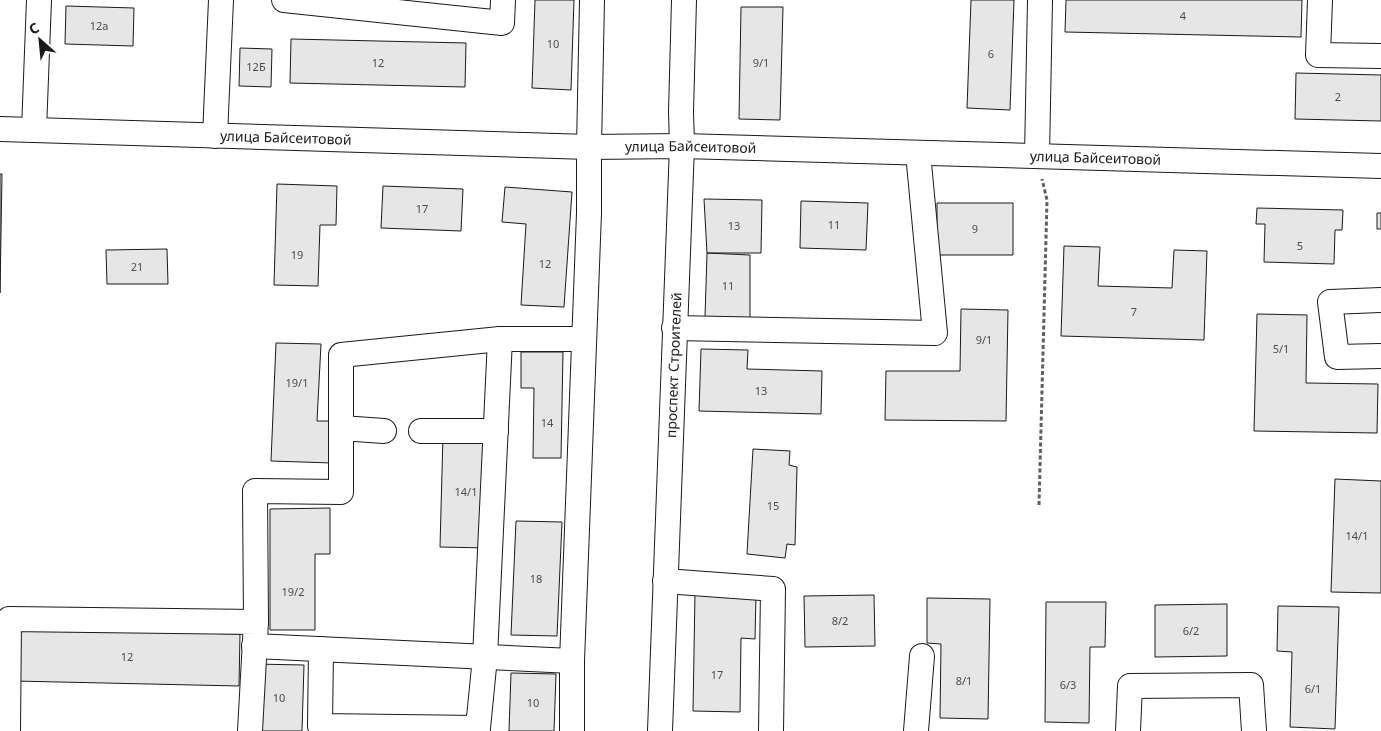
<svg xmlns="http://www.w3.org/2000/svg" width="1381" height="731" viewBox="0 0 1381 731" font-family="'Noto Sans',sans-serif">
	<rect width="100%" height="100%" fill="#fff"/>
	<path fill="#e6e6e6" stroke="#1a1a1a" d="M535 0H574L571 90 532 88Z
		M971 0H1014L1010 110 967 108Z
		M1066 0H1302L1301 37 1065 32Z
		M66 6 134 8 133 46 65 44Z
		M741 7H783L780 120 739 119Z
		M291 39 466 43 465 87 290 83Z
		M240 48 272 49 271 87 239 86Z
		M1296 73 1381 75V121L1295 119Z
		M0 174H2L0 293Z
		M277 184 337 186 336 225H320L318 286 274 285Z
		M383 186 463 189 461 231 381 228Z
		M505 187 572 192 564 307 521 305 526 224 502 222Z
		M704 199 762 200 761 253H707Z
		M801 201 868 203 866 250 800 248Z
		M937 203H1013V255H937Z
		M1257 208 1343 210 1342 230H1335L1334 264 1264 262 1265 224H1256Z
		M1377 213H1381V229H1377Z
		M1064 246 1100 247 1098 286 1172 288 1174 250 1207 251 1204 340 1061 336Z
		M167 249 168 284H107L106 250Z
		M707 253 750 255V322L705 317Z
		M961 309 1008 310 1006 421 885 420 886 371H960Z
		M1257 314 1307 315 1306 383 1378 384 1377 433 1254 431Z
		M276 343 321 344 317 421H334L332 463 271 461Z
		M701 349 748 350 747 369 822 371 821 414 699 411Z
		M521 352H563L561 458H533L534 388H521Z
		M443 435 491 437 488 548 440 547Z
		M753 449 790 451 789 465 797 467 795 545 787 544 785 558 747 554Z
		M1335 479 1381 481V593L1331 592Z
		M330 508V554H315V630H270V509Z
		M516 521 562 522 557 636 511 635Z
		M695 593 756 594 755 639 741 638 740 712 693 711Z
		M874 595 875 646 805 647 804 596Z
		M927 598 990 599 988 719 940 718 941 644 927 643Z
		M1046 602H1106L1105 647H1090L1089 723 1045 722Z
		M1227 604V656L1155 657V605Z
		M1278 606 1339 607 1335 729 1290 727 1292 652 1277 651Z
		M16 629 240 634 239 686 14 681Z
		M255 664 304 665 302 731H254Z
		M511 673 556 674 554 731H509Z"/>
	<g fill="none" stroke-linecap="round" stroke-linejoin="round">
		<defs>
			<g id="minor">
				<path d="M284 0 502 23 503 0"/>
				<path d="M1320 0 1318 55 1381 56"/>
				<path id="s1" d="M0 129 589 147 682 146 1381 166"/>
				<path d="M34 130 39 0"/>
				<path d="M215 136 221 0"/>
				<path d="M1037 156 1040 0"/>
				<path d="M1381 300 1330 302 1337 357 1381 356"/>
				<path d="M674 328 935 333 918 153"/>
				<path d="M341 428 384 431"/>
				<path d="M421 431H496"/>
				<path d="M665 581 773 589 771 731"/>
				<path d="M256 622 255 491 341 492V355L500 339"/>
				<path d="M254 646 572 661"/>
				<path d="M321 649 320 726 478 728 485 657 500 339H584"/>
				<path d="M8 731 9 619 256 622 250 731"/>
				<path d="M572 731V661L589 213V147L592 0"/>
				<path id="s2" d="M660 731 682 146 681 112 684 0"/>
				<path d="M916 731 922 656"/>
				<path d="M1128 731 1130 686 1251 685 1254 731"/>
			</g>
		</defs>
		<use href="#minor" stroke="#1a1a1a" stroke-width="26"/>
		<path stroke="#5f5f5f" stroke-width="3" stroke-dasharray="4 2.5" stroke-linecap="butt" d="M1039 505 1047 200 1042 179"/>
		<use href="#minor" stroke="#fff" stroke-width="24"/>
	</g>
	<g text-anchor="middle" stroke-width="4" stroke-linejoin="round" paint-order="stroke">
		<g font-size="11" fill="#4d4d4d">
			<text x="1183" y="20">4</text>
			<text x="99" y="30">12а</text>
			<text x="553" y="48">10</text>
			<text x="991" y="58">6</text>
			<text x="378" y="67">12</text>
			<text x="761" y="67">9/1</text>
			<text x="256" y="71">12Б</text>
			<text x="1338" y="101">2</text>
			<text x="422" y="213">17</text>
			<text x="834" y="229">11</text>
			<text x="734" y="230">13</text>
			<text x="975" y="233">9</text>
			<text x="1300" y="250">5</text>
			<text x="297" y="259">19</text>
			<text x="545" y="268">12</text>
			<text x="137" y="271">21</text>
			<text x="728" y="290">11</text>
			<text x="1134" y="316">7</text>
			<text x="984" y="344">9/1</text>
			<text x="1281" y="353">5/1</text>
			<text x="297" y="387">19/1</text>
			<text x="761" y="395">13</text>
			<text x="547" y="427">14</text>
			<text x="466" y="496">14/1</text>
			<text x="773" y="510">15</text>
			<text x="1357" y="540">14/1</text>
			<text x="536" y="583">18</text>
			<text x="293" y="596">19/2</text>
			<text x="840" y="625">8/2</text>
			<text x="1191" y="635">6/2</text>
			<text x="127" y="661">12</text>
			<text x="717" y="679">17</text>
			<text x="964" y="685">8/1</text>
			<text x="1068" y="689">6/3</text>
			<text x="1313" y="693">6/1</text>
			<text x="279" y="702">10</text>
			<text x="533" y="707">10</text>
		</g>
		<g font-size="14" fill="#1a1a1a" stroke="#fff">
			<text dy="5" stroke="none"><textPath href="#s1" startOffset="286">улица Байсеитовой</textPath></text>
			<text dy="5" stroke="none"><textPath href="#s1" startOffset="691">улица Байсеитовой</textPath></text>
			<text dy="5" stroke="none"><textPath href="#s1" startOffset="1096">улица Байсеитовой</textPath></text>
			<text dy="5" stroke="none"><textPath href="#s2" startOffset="366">проспект Строителей</textPath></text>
		</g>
	</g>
	<g transform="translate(40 40) rotate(333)" stroke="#ffffff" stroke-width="4" paint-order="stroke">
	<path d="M0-4L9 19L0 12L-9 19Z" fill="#1a1a1a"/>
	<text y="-8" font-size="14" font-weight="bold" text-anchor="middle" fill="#1a1a1a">С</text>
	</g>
</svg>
